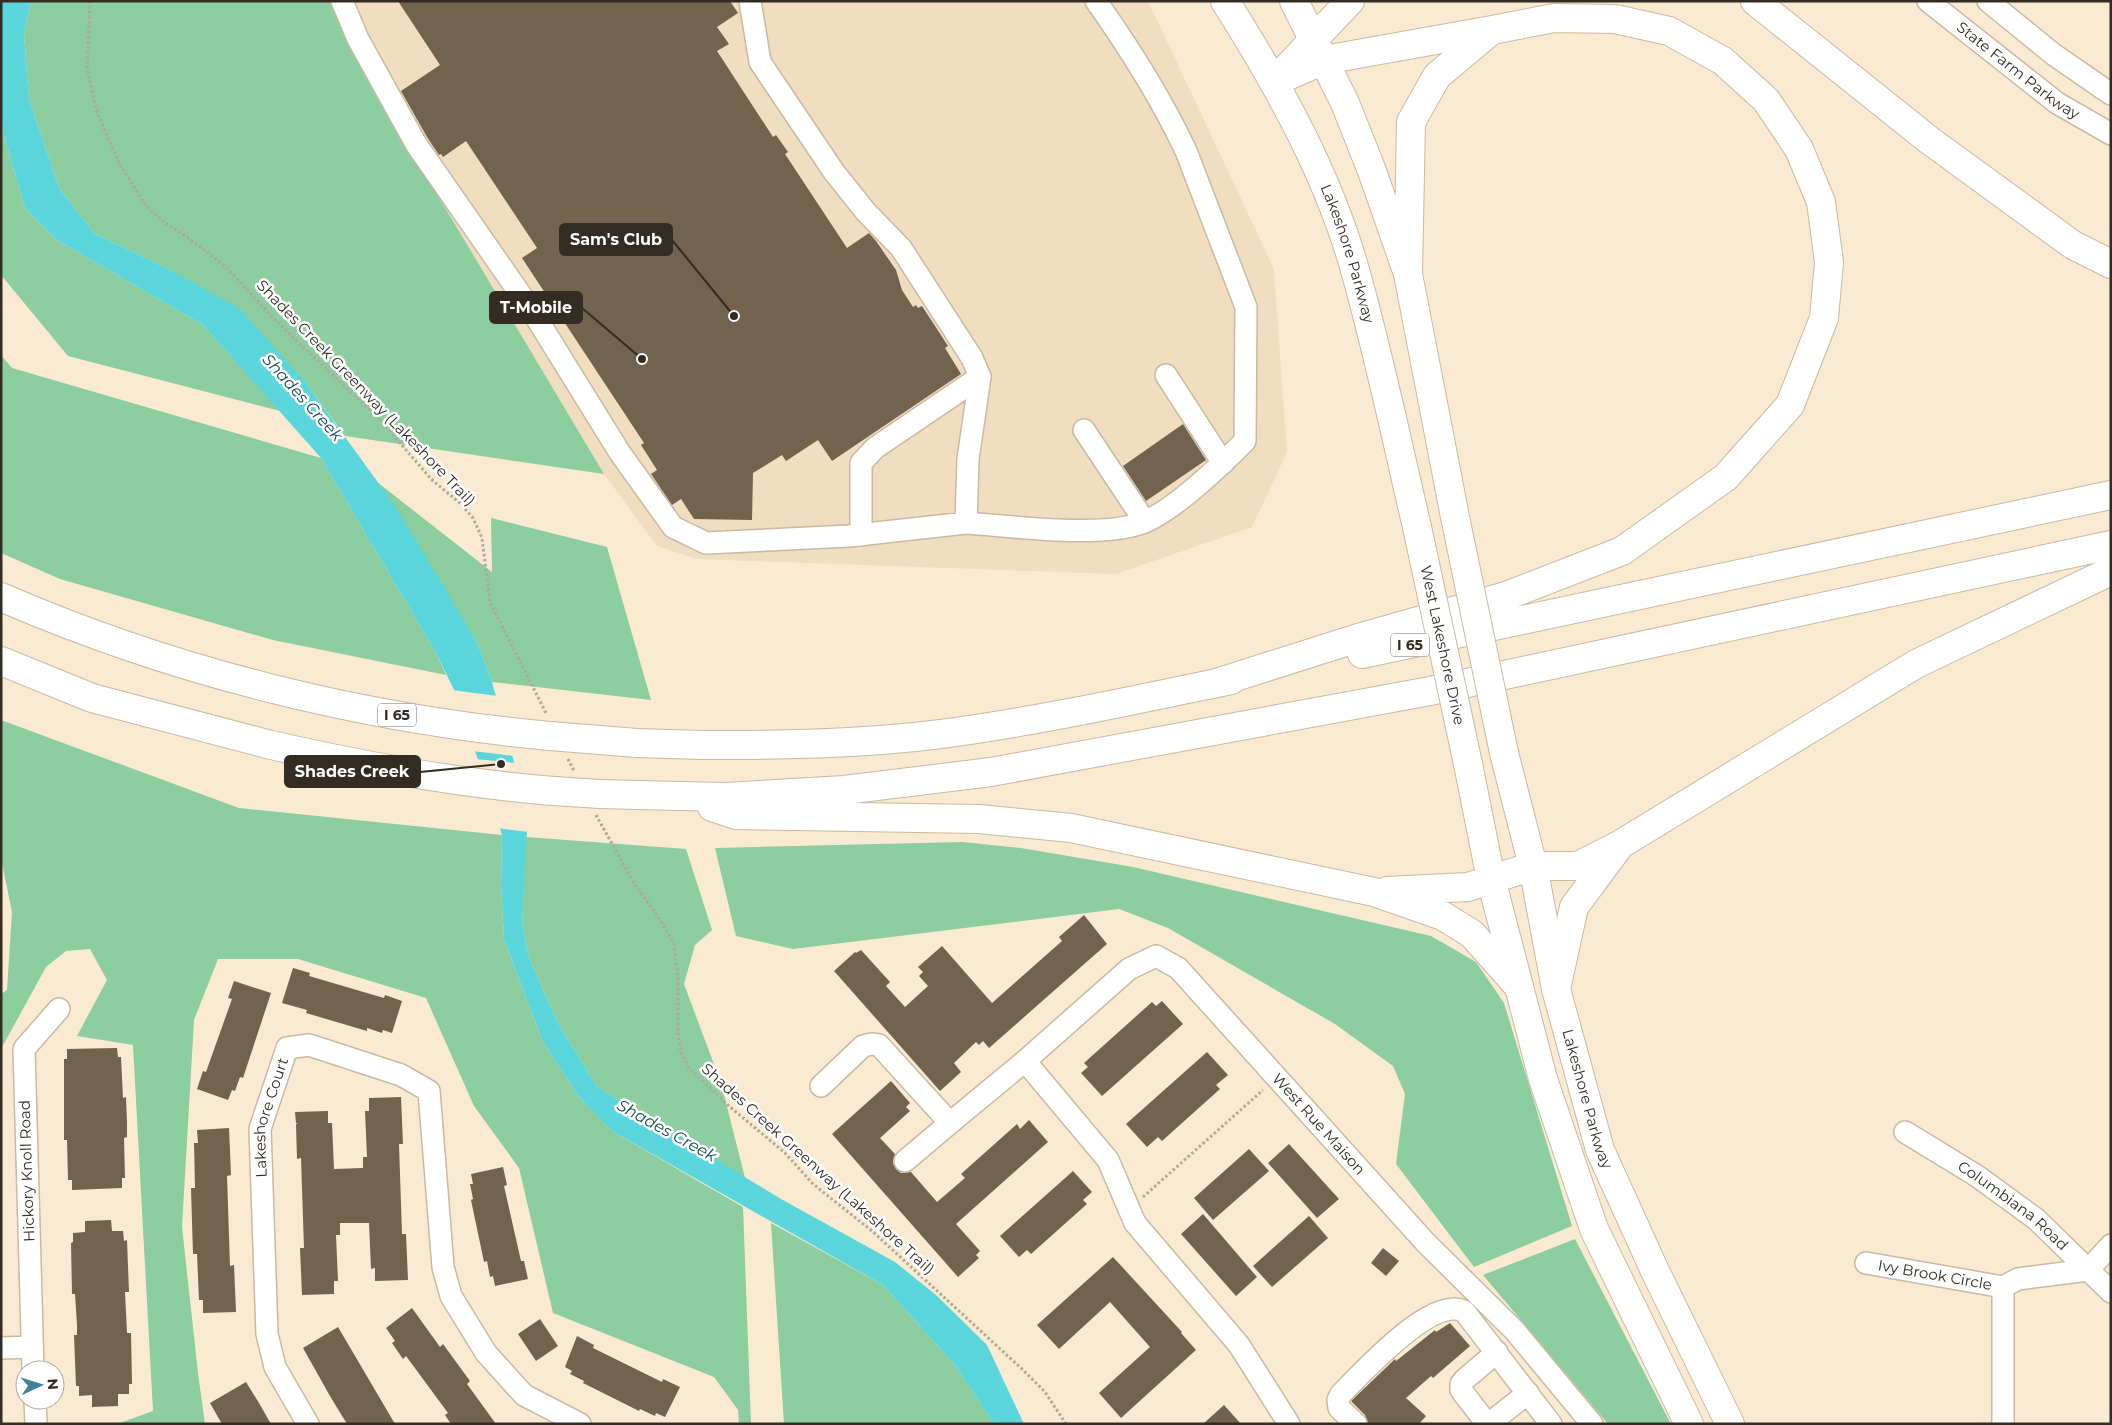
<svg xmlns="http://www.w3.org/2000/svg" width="2112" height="1425" viewBox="0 0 2112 1425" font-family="Montserrat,sans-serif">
	<rect width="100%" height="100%" fill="#f9ead1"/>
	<path fill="#f1ddbf" d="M330 1H1148L1274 269 1287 452 1252 527 1116 574 697 559 657 546 604 474 354 55Z"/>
	<path fill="#8cce9f" d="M34 1H330L354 55 604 474 345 436 306 383 174 272 94 233 59 188 29 99 24 35 30 4Z
		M1 112 3 132 25 208 57 240 203 325 280 411 68 356 1 275Z
		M1 355 12 368 321 458 436 653 446 675 273 640 60 579 1 553Z
		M377 482 492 572 491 518 607 547 651 700 492 682 477 642Z
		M1 720 239 808 502 835 501 886 504 939 542 1040 579 1097 612 1131 743 1207 751 1424H739L738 1410 714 1377 553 1313 519 1168 474 1106 426 998 298 959H218L194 1020 182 1227 198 1373 205 1424H117L153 1411 133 1045 77 1036 107 980 90 949 66 951 46 967 1 1049V994L7 990 12 912 1 858Z
		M526 837 686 849 712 930 695 945 684 984 721 1083 745 1178 597 1087 559 1025 529 958 522 924Z
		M962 842 1021 848 1133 867 1431 936 1476 962 1504 1003 1572 1226 1474 1267 1396 1164 1405 1094 1393 1066 1335 1024 1168 928 1119 909 793 949 736 936 715 848Z
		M771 1223 883 1285 954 1364 994 1424H784Z
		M1575 1239 1671 1424H1608L1483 1275Z"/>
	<path fill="#5ad6dc" d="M1 1H34L30 4 24 35 29 99 59 188 94 233 174 272 240 309 306 383 395 506 477 642 492 682 528 813 522 924 529 958 559 1025 597 1087 781 1199 895 1262 936 1295 987 1345 1024 1424H994L954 1364 883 1285 612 1131 579 1097 542 1040 504 939 501 886 502 835 458 698 436 653 321 458 203 325 57 240 25 208 3 132 1 112Z"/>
	<path fill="#f9ead1" d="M451 690 498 696 515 756 472 751Z
		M475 759 517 763 530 813 529 832 497 828Z"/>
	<path fill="#71634e" d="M398 1H730L738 13 717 27 729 44 717 51 773 137 776 135 788 152 785 154 847 248 869 233 876 241 896 270 902 290 913 307 916 305 918 308 922 306 948 346 945 348 961 374 832 461 818 440 786 461 782 455 753 473 752 520 694 519 681 499 672 505 651 474 657 470 641 445 644 443 522 258 537 248 466 141 443 157 441 154 439 155 427 137 401 91 440 65Z
		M1183 424 1206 460 1146 501 1123 466Z
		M1084 915 1107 944 989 1048 983 1041 979 1045 976 1042 954 1063 961 1072 940 1091 834 971 855 952 856 953 861 950 890 982 886 986 905 1007 928 986 919 976 923 972 918 967 942 946 992 1003 1062 941 1059 937Z
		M293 968 310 973 309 976 384 998 385 995 402 1001 392 1033 383 1030 382 1033 367 1028V1031L306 1013 307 1010 282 1003Z
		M234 981 271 993 243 1078 240 1077 235 1091 232 1090 228 1100 197 1089 203 1071 206 1072 232 999 228 998Z
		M1162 1001 1183 1024 1102 1096 1081 1073 1088 1067 1084 1063 1152 1002 1156 1006Z
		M117 1048 118 1057H121L123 1098 126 1097 127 1123V1137L124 1138 125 1178H122V1188L72 1190V1180H68L67 1140H64V1059H67V1049Z
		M1207 1052 1228 1075 1216 1085 1220 1089 1162 1141 1158 1137 1147 1147 1126 1124Z
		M891 1081 910 1103 906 1107 910 1111 880 1138 895 1154 893 1163 896 1169 901 1173 911 1172 937 1202 965 1178 961 1174 1017 1124 1020 1129 1029 1120 1048 1142 956 1224 980 1251 976 1255 979 1258 958 1277 832 1134Z
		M401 1097 403 1144H399L402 1234H406L408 1280 375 1281V1268L371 1269 369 1223H340V1235H336L338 1281H334V1294L302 1295 300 1248H304L301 1158 297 1159 296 1124H298L296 1123 295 1112 328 1111V1123H332L334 1169 363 1168V1157H367L365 1111H369V1098Z
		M229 1128 231 1175 227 1176 230 1266 234 1265 236 1312 203 1313V1300H199L197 1254H193L191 1188H195L194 1143H198L197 1130Z
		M1289 1144 1339 1199 1317 1218 1268 1163Z
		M1249 1149 1269 1171 1213 1220 1194 1198Z
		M503 1167 507 1185 504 1186 521 1261H524L528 1279 495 1286 493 1276 490 1277 487 1261 484 1262 471 1200 473 1199 470 1184H473L471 1174Z
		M1073 1171 1092 1192 1083 1200 1087 1204 1031 1254 1027 1250 1019 1257 1000 1236Z
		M1203 1214 1257 1277 1236 1296 1181 1234Z
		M1309 1216 1328 1238 1272 1287 1253 1266Z
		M111 1220 112 1231H123L124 1241 127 1240 129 1292H125L127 1333H131L132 1384H129V1394H118V1406L92 1407V1395L79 1396V1386H76L74 1335H77V1325L75 1294H72L71 1243 73 1242V1233L85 1232V1221Z
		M1383 1248 1399 1261 1386 1276 1371 1263Z
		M1113 1257 1182 1332 1181 1333 1196 1350 1121 1418 1099 1393 1150 1347 1110 1302 1059 1349 1037 1325Z
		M412 1308 440 1347 443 1344 470 1381 467 1384 496 1424H451L445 1415 448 1413 406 1356 403 1359 392 1343 395 1341 386 1328Z
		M540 1319 558 1346 536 1361 518 1334Z
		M1450 1323 1470 1346 1433 1378 1431 1376 1406 1398 1426 1416 1419 1424H1368L1365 1415 1351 1401 1395 1359 1396 1361 1435 1330 1436 1332Z
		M338 1327 395 1424H347L330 1396 303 1348Z
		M577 1336 594 1345 593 1348 662 1382 663 1379 680 1387 665 1417 656 1413 655 1416 640 1409 639 1411 583 1383 584 1381 570 1374 572 1371 565 1367Z
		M246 1382 259 1403 271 1424H222L210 1403Z
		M1224 1405 1241 1424H1203Z"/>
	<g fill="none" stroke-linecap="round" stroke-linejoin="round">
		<defs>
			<g id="minor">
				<path d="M342 1 358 39 416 144 532 311 620 453 673 527 706 543 849 536 966 523 968 459 980 377 972 358 901 248 866 212 834 172 760 62 750 1"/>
				<path id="s1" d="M1928 1 2057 103 2111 134"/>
				<path d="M1988 1 2053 54 2111 94"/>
				<path d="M1166 375 1223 463"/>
				<path d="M1084 430 1145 522"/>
				<path d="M966 523C1012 526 1104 539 1144 522 1175 510 1221 465 1245 441L1246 307 1186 151C1161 98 1130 49 1096 1"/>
				<path d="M861 535V463L875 448 980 377"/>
				<path d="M1025 1061 1108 1160 1135 1223 1239 1345 1289 1424"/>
				<path id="s2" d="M821 1086 863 1046 872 1044 879 1045 950 1123 1025 1061 1129 969 1156 956 1178 968 1426 1243 1515 1331 1592 1424"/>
				<path id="s3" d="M1905 1132 1977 1176 2036 1219 2111 1292"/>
				<path d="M905 1161 950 1123"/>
				<path id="s4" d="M1866 1263 2003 1287"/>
				<path d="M2088 1270 2111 1245"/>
				<path d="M1 1348 32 1347"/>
				<path d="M1497 1352 1464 1380 1461 1384V1390L1484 1420 1489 1421 1495 1419 1528 1393"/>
				<path d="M33 1370 24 1049 59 1009"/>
				<path d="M35 1400 36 1423"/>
				<path id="s5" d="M308 1424 275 1367 267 1334 260 1129 287 1048 309 1045 401 1075 429 1091 443 1267 451 1296 486 1353 524 1395 580 1424"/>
				<path d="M1356 1424 1339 1408 1338 1400 1341 1394C1363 1372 1431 1296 1464 1311L1551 1424"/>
				<path d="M2003 1424V1287L2018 1279 2088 1270"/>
			</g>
			<g id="major">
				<path id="s6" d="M1225 1C1278 85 1328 174 1355 270 1379 355 1397 442 1417 527"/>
				<path d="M1294 1 1345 103 1372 171 1408 274 1455 517"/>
				<path id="s7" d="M1504 753 1533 866 1556 989 1600 1150 1655 1271 1730 1424"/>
				<path d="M1468 764 1491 879 1543 1079 1594 1229 1689 1424"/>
			</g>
			<path id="highway" d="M1755 1 1929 140 2073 245 2111 264
				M1282 73 1350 1
				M1274 82 1324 60 1492 30
				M1 597C174 672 363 719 550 736
				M1362 654 2111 495
				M1 661 92 698 267 744
				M1213 684 1355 639 1506 596 1622 551 1726 477 1790 405 1824 318 1829 262 1821 202 1799 149 1766 100 1723 61 1669 31 1615 19 1554 18 1492 30 1437 76 1411 122 1408 274
				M703 745C783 745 862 744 941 734 1039 721 1135 700 1231 680
				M682 796 725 797 844 790 991 772 1430 691 2111 545
				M712 807 736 815 979 819 1071 828 1374 892 1443 916 1472 934 1519 987
				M1387 891 1468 887 1533 866H1578L1621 844 1916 664 2111 571
				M1556 989 1574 907 1617 849"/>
		</defs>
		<use href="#minor" stroke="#c9baa2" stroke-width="24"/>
		<use href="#major" stroke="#c9baa2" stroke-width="30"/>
		<use href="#highway" stroke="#c9baa2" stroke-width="30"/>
		<path stroke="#b3a894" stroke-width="3" stroke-dasharray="2.5 2.5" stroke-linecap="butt" d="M90 1 87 68 97 112 119 163 146 206 168 225 186 236 225 266 277 322 380 420 432 480 460 503 473 518 482 538 490 602 547 715
			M568 759 574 771
			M596 815 635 885 659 918 674 944 678 978V1035L681 1052 689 1068 730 1107 784 1152 813 1184 872 1231 1022 1369 1045 1392 1066 1424
			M1143 1197 1263 1090"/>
		<use href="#minor" stroke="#fff" stroke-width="21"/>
		<use href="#major" stroke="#fff" stroke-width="28"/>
		<use href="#highway" stroke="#fff" stroke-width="28"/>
		<defs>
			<g id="major-bridge">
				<path d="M1455 517 1504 753"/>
				<path id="s8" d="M1417 527 1468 764"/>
			</g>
			<path id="highway-bridge" d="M550 736 637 743 703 745
				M267 744C371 768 476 787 583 793 616 795 649 795 682 796"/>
		</defs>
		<use href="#major-bridge" stroke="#c9baa2" stroke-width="30" stroke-linecap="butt"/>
		<use href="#highway-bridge" stroke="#c9baa2" stroke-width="30" stroke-linecap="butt"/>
		<use href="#major-bridge" stroke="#fff" stroke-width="28"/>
		<use href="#highway-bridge" stroke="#fff" stroke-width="28"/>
	</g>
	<g text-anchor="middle" stroke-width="5" stroke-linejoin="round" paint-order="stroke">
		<g fill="#fff" stroke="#706b65" stroke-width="1">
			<rect x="1391" y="633.5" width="38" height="23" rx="4"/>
			<rect x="378" y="703.5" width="38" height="23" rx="4"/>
		</g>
		<g font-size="14" font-weight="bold" fill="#322c23">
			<text x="1410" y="650">I 65</text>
			<text x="397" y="720">I 65</text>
		</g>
		<g font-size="15" fill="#322c23" stroke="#fff">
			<text dy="5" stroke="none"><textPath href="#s1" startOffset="114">State Farm Parkway</textPath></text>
			<text dy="5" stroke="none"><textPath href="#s6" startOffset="282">Lakeshore Parkway</textPath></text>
			<text transform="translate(366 393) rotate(46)" y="5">Shades Creek Greenway (Lakeshore Trail)</text>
			<text dy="5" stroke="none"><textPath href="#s8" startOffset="121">West Lakeshore Drive</textPath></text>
			<text dy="5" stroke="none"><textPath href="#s7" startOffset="356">Lakeshore Parkway</textPath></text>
			<text dy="5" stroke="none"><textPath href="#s5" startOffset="318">Lakeshore Court</textPath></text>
			<text dy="5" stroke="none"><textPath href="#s2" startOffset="681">West Rue Maison</textPath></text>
			<text transform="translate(818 1169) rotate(42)" y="5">Shades Creek Greenway (Lakeshore Trail)</text>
			<text transform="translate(27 1171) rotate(-92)" y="5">Hickory Knoll Road</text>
			<text dy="5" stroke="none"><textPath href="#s3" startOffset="131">Columbiana Road</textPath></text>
			<text dy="5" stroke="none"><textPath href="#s4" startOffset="70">Ivy Brook Circle</textPath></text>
		</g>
		<g font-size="16" font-style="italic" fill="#144b4e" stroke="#fff">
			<text transform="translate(303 397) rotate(48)" y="6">Shades Creek</text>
			<text transform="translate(667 1130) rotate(29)" y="6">Shades Creek</text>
		</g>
	</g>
	<path fill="none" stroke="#322c23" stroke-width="2" d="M734 316L672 240M642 359L582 308M501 764L420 772"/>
	<g fill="#322c23" stroke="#fff" stroke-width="2">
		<circle cx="734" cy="316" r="5"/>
		<circle cx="642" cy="359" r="5"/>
		<circle cx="501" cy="764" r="5"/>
	</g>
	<g fill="#322c23" stroke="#322c23" stroke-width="2">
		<rect x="560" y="224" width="112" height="31" rx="5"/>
		<rect x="490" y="292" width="92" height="31" rx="5"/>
		<rect x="285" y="756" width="135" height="31" rx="5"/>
	</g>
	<g font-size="16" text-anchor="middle" font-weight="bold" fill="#fff">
		<text x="616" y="245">Sam's Club</text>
		<text x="536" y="313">T-Mobile</text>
		<text x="352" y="777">Shades Creek</text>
	</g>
	<rect width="2112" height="1425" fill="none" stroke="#322c23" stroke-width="5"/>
	<g transform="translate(40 1385) rotate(86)"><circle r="24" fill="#ffffff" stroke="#adaba7"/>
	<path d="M0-4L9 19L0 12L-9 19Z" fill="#428196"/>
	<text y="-8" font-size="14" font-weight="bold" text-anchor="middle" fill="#322c23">N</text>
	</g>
</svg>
